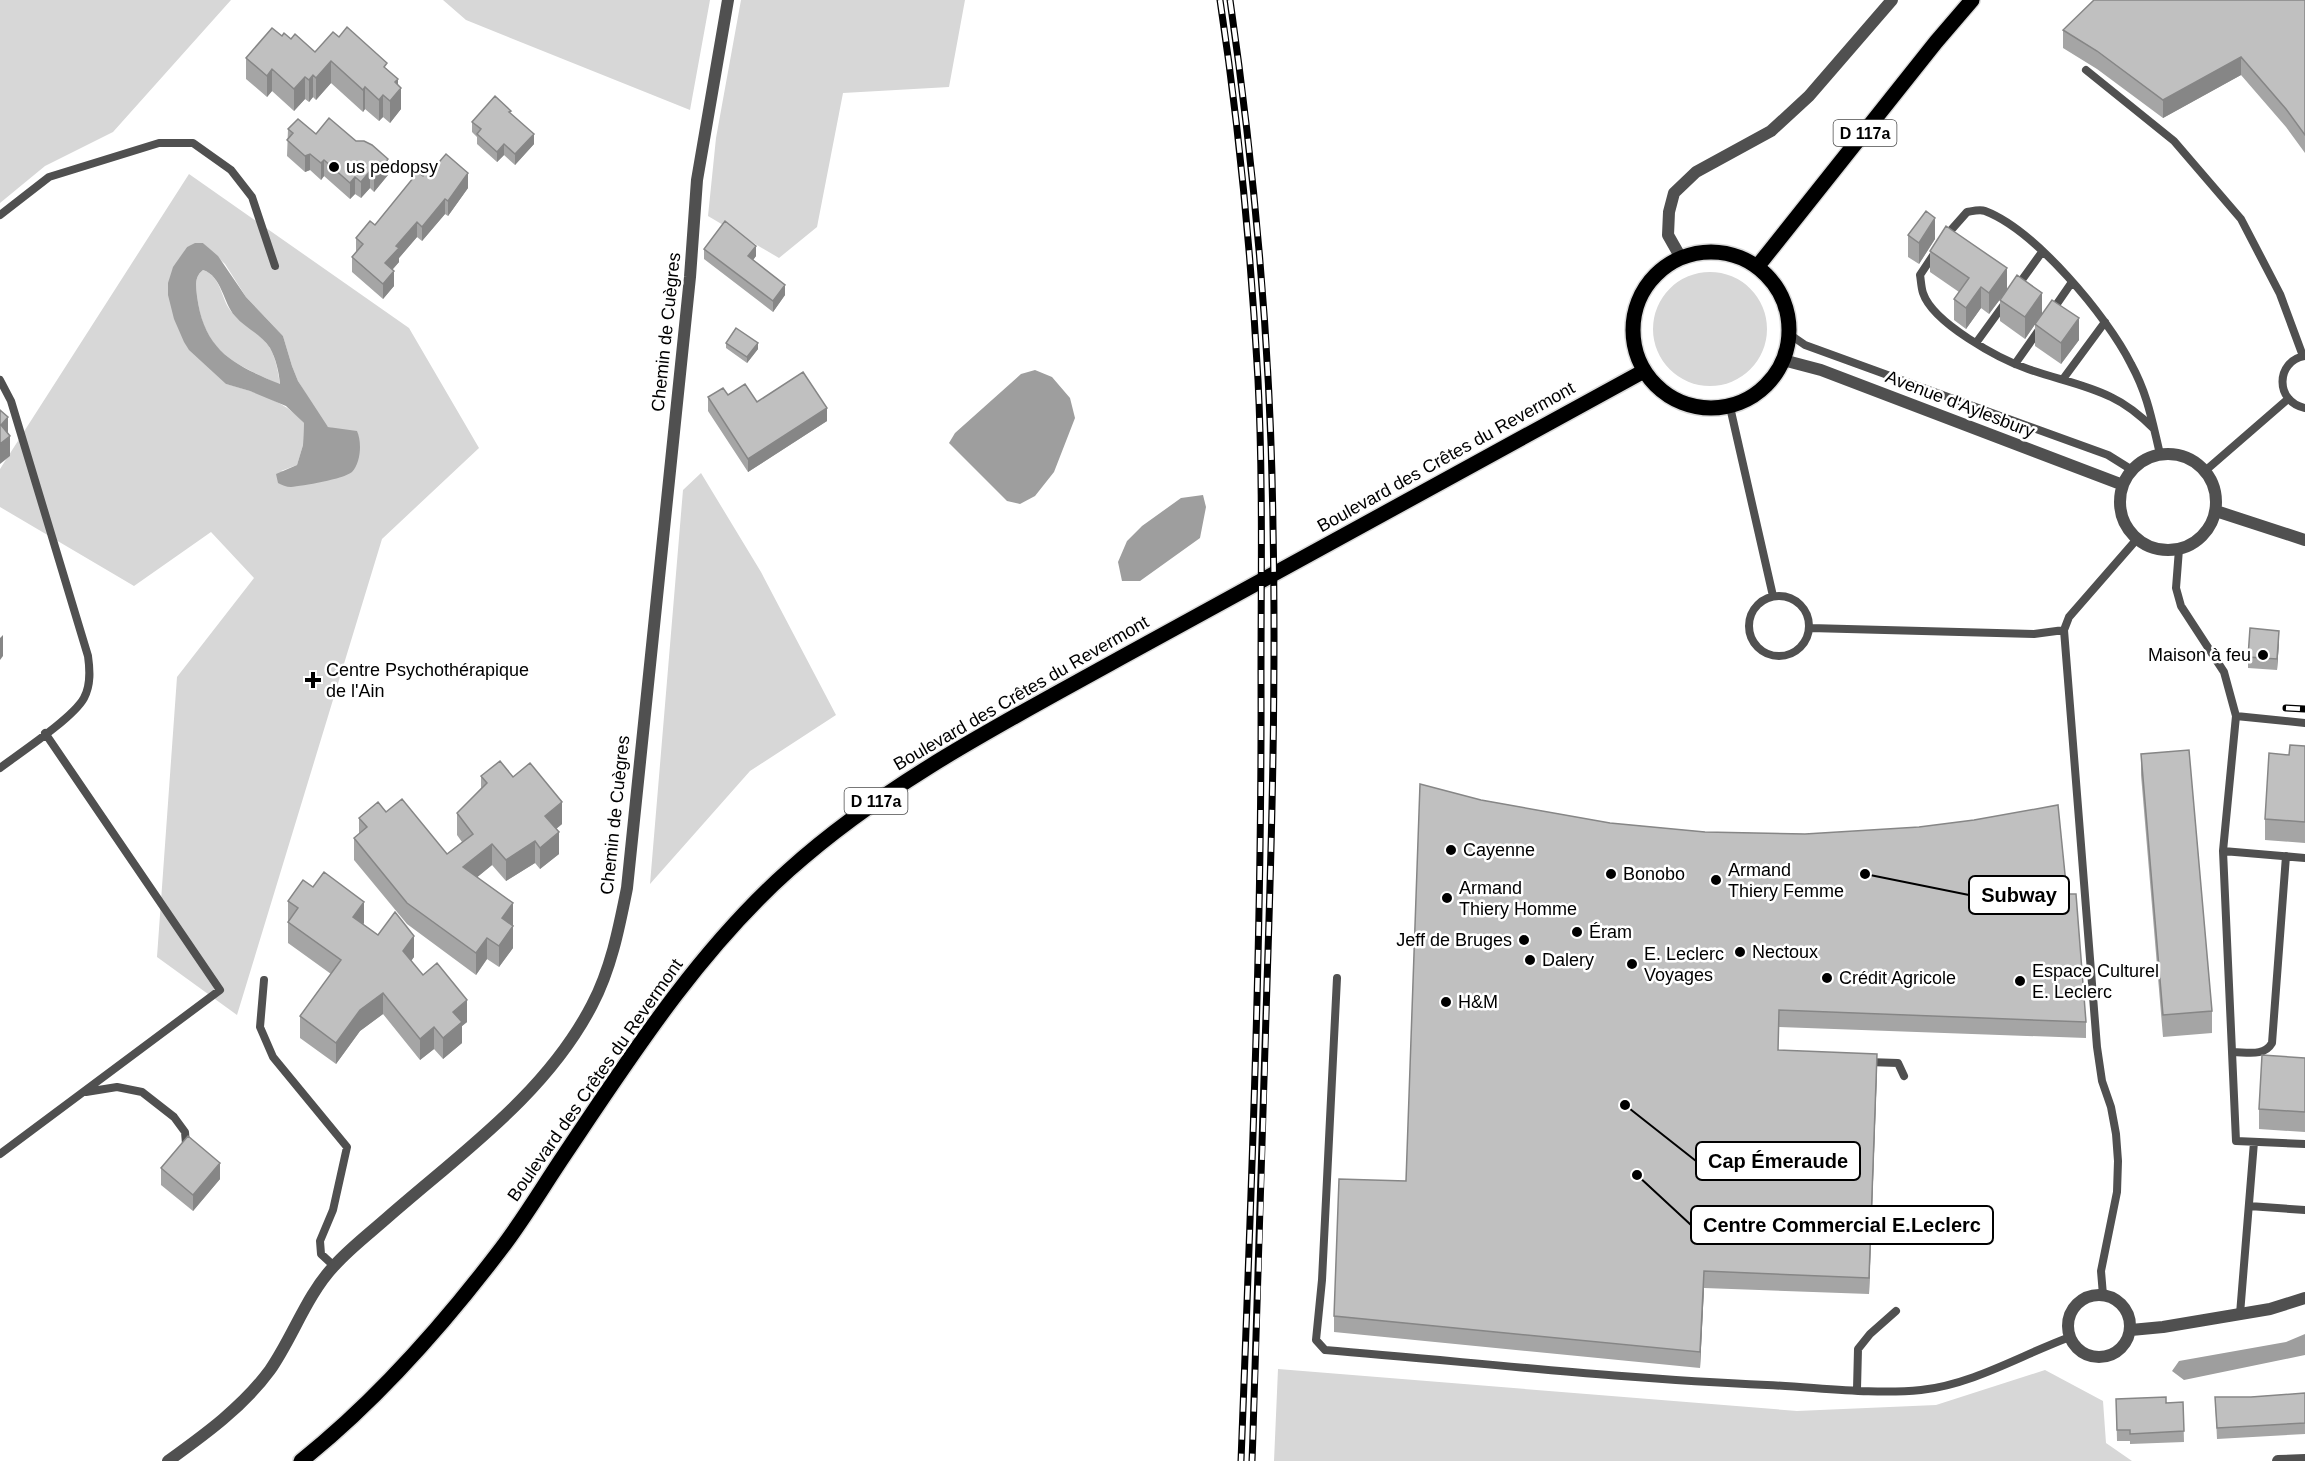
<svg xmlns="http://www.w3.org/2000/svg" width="2305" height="1461" viewBox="0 0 2305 1461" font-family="Arial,sans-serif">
	<rect width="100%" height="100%" fill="#fff"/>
	<path fill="#d7d7d7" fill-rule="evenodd" d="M0 0H231L113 132 45 166 0 203Z
		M443 0H710L690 110 466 20Z
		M741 0H965L949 87 843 93 817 227 779 258 708 216 716 138Z
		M189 174 409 328 479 448 382 539 237 1015 157 957 177 677 254 578 211 532 134 586 0 507V469ZM203 243 225 264 246 297 283 336 292 366 298 381 323 422 328 427 332 428 341 477 317 481 281 471 297 465 303 445 304 423C284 400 255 392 226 384L174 267 187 247Z
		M203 270C219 275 221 294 228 307 238 323 257 330 268 345 276 357 278 371 280 385 234 363 204 353 197 296 196 286 194 277 203 270Z
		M1653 329a57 57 0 1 1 114 0a57 57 0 1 1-114 0Z
		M701 473 761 572 836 715 750 771 650 884 683 490Z
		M1278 1369 1797 1411 1936 1405 2045 1370 2103 1401 2106 1443 2132 1461H1274Z"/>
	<path fill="#9e9e9e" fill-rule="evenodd" d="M195 243H203L218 256 246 297 283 336 292 366 298 381 328 427 357 431C362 442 361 462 352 472 344 479 302 486 291 487 286 487 282 485 278 483L276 474 297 465 303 445 304 423 286 406 250 391 226 384 189 350 184 342 174 319 168 295V283L173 267 187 247ZM203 270C222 276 223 303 235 316 245 328 261 334 270 348 276 359 279 372 280 384 234 365 204 351 197 296 196 286 194 277 203 270Z
		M1035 370 1052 377 1070 398 1075 418 1054 472 1035 496 1020 504 1007 501 949 443 955 433 1021 374Z
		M1203 495 1206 507 1200 538 1140 581H1122L1118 562 1127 541 1142 526 1181 498Z
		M2305 1334V1355L2184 1380 2172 1371 2179 1361 2286 1342Z"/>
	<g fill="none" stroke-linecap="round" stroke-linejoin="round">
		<defs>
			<path id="primary" d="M1633 330a78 78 0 1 1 156 0a78 78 0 1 1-156 0Z
				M1757 267 1936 42 1972 0
				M301 1461C375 1402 444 1324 501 1249 524 1219 544 1185 565 1154 632 1054 699 950 789 870 888 781 1009 720 1124 656 1296 560 1470 466 1644 371"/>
		</defs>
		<use href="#primary" stroke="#dbdbdb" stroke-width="18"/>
		<path stroke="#505050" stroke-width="8" d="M2086 70 2174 141 2241 219 2280 294 2303 356
			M0 215 49 177 159 143H193L231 170 252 197 275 266
			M1944 238 1967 212C1973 211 1980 209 1985 211 2035 230 2107 316 2131 364 2148 395 2152 421 2160 454
			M1936 251 1920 275C1921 280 1921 287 1923 293 1933 323 1999 359 2028 369 2056 379 2085 384 2111 397 2128 405 2141 416 2154 429
			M2016 288 2042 252
			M2052 311 2072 282
			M1789 334 1805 345 2108 455 2132 470
			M1976 343 2005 303
			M2305 356C2275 361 2275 402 2305 408
			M2015 364 2041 327
			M2063 379 2105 322
			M0 380 11 401 88 656C90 670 91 685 84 698 73 718 20 753 0 768
			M1730 407 1773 596
			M2205 471 2288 399
			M2179 549 2176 588 2181 606 2224 672 2236 716 2223 851 2236 1141 2305 1144
			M1749 626a30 30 0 1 1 60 0a30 30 0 1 1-60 0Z
			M1810 628 2034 634 2064 630
			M2236 716 2305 723
			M2223 851 2305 858
			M1337 978 1322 1280 1316 1340 1325 1350C1472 1362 1620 1379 1767 1385 1816 1387 1873 1395 1921 1390 1974 1384 2021 1355 2070 1337
			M264 980 260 1027 273 1057 347 1147 333 1210 320 1241 321 1254 334 1266
			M2232 1052C2247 1052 2264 1057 2272 1043L2286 856
			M1868 1062 1898 1063 1904 1076
			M86 1092 117 1087 142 1092 174 1117 185 1132 186 1144
			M0 1154 220 990 45 733
			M2249 1206 2305 1210
			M2103 1295 2101 1271 2117 1192 2118 1161 2116 1134 2111 1107 2102 1081 2097 1047 2064 630 2069 617 2137 539
			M2240 1314 2254 1142
			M1857 1389 1858 1349 1870 1334 1896 1311"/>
		<path stroke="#505050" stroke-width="12" d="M1681 258 1668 235 1669 212 1674 193 1696 172 1771 131 1809 96 1892 0
			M1783 360 1821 370 2123 485
			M2120 502a48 48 0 1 1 96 0a48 48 0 1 1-96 0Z
			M2216 511 2305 540
			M2068 1326a31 31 0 1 1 62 0a31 31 0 1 1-62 0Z
			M2131 1330 2163 1327 2270 1309 2305 1298
			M168 1461C204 1435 243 1407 270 1370 293 1337 306 1296 334 1266 350 1248 370 1233 388 1217 461 1153 546 1094 592 1005 611 969 619 928 627 888L690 277 697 180 728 0
			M2278 1461 2305 1460"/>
		<use href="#primary" stroke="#000" stroke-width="15"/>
		<defs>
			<path id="rail" d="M1220 0C1239 126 1251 253 1258 380 1263 478 1261 577 1261 675 1262 937 1251 1199 1241 1461
				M1230 0C1255 174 1271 351 1273 527 1276 679 1272 831 1267 983 1263 1143 1258 1302 1252 1461
				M2286 708 2305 709"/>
		</defs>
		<use href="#rail" stroke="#000" stroke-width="7"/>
		<use href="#rail" stroke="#fff" stroke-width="4.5" stroke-dasharray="14" stroke-linecap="butt"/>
	</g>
	<path fill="#a5a5a5" d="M2305 0V153L2286 127 2241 75 2163 118 2097 69 2063 48V30Z
		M282 36 291 39 315 52 339 37 387 69 398 84 401 109 390 123 383 117 379 121 365 109 363 112 331 83 316 100 313 97 309 102 305 99 294 111 272 91 267 97 246 79V58Z
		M511 114 534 144 515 165 504 155 497 162 477 144V137L472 132V122Z
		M288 129 316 134 388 175 374 192 370 188 361 198 355 194 350 199 324 176 321 180 310 170 305 172 287 156Z
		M434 168 468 188 448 216 445 214 422 241 417 237 399 258V262L392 270 394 286 383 299 352 272V257L356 252V238L375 225 423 176Z
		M1908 235 1935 239 1919 264 1908 257Z
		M704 249 756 256 753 260 785 295 773 312 704 259Z
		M1930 251 2007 290 1989 314 1981 308 1966 329 1954 320V299L1959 292 1930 272Z
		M2000 300 2042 314 2025 339 2000 321Z
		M2035 324 2079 340 2061 364 2035 346Z
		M726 343 758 349 747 363 726 348Z
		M728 395 757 402 827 421 748 472 708 411V397Z
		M2279 642 2277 670 2248 668V657Z
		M2305 746V843L2265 840V819L2289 755Z
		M2141 754 2212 1011V1033L2163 1037 2141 775Z
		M481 776 513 777 562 824 556 829 559 854 540 869 535 863 506 881 492 865 477 877 513 925V948L499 967 487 959 476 975 407 924 354 860V838L359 834V818L386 812 447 854 462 842 457 835V813L481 788Z
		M1481 800 1610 823 1705 832 1805 834 2067 894 2086 1022V1038L1779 1027 1778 1050 1877 1070 1869 1294 1704 1288 1700 1368 1334 1332V1316L1406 1181Z
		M288 901 364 923 363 924 378 935 414 957 411 961 423 975 467 1022 462 1026V1043L443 1059 434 1049 420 1060 383 1014 360 1031 336 1064 300 1038V1016L331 974 288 943Z
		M2305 1058V1132L2259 1129V1109Z
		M161 1168 220 1179 193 1211 161 1185Z
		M2305 1393V1434L2217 1439 2215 1397H2251Z
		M2116 1399 2166 1403 2183 1402 2184 1442 2130 1444V1441H2117Z"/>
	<path fill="#868686" d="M2241 57V75L2163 118V100Z
		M331 61V83L316 100V78Z
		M272 69V91L267 97V76Z
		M313 75V97L309 102V80Z
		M305 77V99L294 111V89Z
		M398 79V92L401 88V109L390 123V101L395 82Z
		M365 87V109L363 112V90Z
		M383 95V117L379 121V100Z
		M534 134V144L515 165V154Z
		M504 144V155L497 162V152Z
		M310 154V170L305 172V156Z
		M388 159V175L374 192V175Z
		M324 160V176L321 180V163Z
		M370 171V188L361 198V182Z
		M468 173V188L448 216V201Z
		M355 177V194L350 199V183Z
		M445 199V214L422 241V227Z
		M1935 218V239L1919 264V243Z
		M417 222V237L399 258V262L385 278V263L396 246Z
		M756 246V256L748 267V256Z
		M2007 268V290L1989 314V293Z
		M394 271V286L383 299V284Z
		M785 285V295L773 312V301Z
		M1981 287V308L1966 329V308Z
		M2042 293V314L2025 339V317Z
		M2079 318V340L2061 364V343Z
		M758 343V349L747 363V357Z
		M827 408V421L748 472V459Z
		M8 417V437L10 436V456L0 464V444L1 425Z
		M2279 631V642L2277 670V659Z
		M3 635V656L0 660V638Z
		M562 802V824L545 838V816Z
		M559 832V854L540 869V848Z
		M535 841V863L506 881V860Z
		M492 844V865L463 889V867Z
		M364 902V923L353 938V917Z
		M513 903V925L502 940V918Z
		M513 926V948L499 967V946Z
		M414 936V957L403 972V951Z
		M487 938V959L476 975V953Z
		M383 993V1014L360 1031 336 1064V1043L360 1010Z
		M467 1000V1022L462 1026V1043L443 1059V1038L453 1012Z
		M434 1027V1049L420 1060V1039Z
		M1877 1054V1070L1869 1294V1278Z
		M220 1163V1179L193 1211V1195Z
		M1704 1271V1288L1700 1368V1352Z"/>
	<path fill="#c0c0c0" stroke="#868686" stroke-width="1.5" d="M2094 0H2305V135L2286 109 2241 57 2163 100 2097 51 2063 30Z
		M347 27 387 63 384 67 398 79 395 82 401 88 390 101 383 95 379 100 365 87 363 90 331 61 316 78 313 75 309 80 305 77 294 89 272 69 267 76 246 58 272 28 282 36 284 33 291 39 295 34 315 52 333 32 339 37Z
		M495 96 511 111 509 112 534 134 515 154 504 144 497 152 477 134 481 129 472 122Z
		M329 118 356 141H364L372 145 388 159 374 175 370 171 361 182 355 177 350 183 324 160 321 163 310 154 305 156 287 140 293 133 288 129 298 119 316 134Z
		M446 154 468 173 448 201 445 199 422 227 417 222 396 246 399 248 385 263 394 271 383 284 352 257 363 244 356 238 370 221 375 225 418 172 423 176 432 166 434 168Z
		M1926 211 1935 218 1919 243 1908 235Z
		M725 221 756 246 748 256 785 285 773 301 704 249Z
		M1946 226 2007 268 1989 293 1981 287 1966 308 1954 299 1969 278 1930 251Z
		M2017 275 2042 293 2025 317 2000 300Z
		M2052 300 2079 318 2061 343 2035 324Z
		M736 328 758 343 747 357 726 343Z
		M803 372 827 408 748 459 708 397 723 388 728 395 745 384 757 402Z
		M0 410 8 417 1 425 10 436 0 444Z
		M2250 628 2279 631 2277 659 2248 657Z
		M2290 745 2305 746V822L2265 819 2269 753 2289 755Z
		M2189 750 2212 1011 2163 1015 2141 754Z
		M500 761 513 777 530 763 562 802 545 816 559 832 540 848 535 841 506 860 492 844 463 867 513 903 502 918 513 926 499 946 487 938 476 953 407 903 354 838 367 827 359 818 378 802 386 812 402 799 447 854 473 834 457 813 487 783 481 776Z
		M1420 784 1481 800 1610 823 1705 832 1805 834 1919 827 1974 820 2058 805 2067 894H2076L2086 1022 1779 1010 1778 1050 1877 1054 1869 1278 1704 1271 1700 1352 1334 1316 1339 1179 1406 1181Z
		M324 872 364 902 353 917 378 935 395 912 414 936 403 951 423 975 437 963 467 1000 453 1012 462 1022 443 1038 434 1027 420 1039 383 993 360 1010 336 1043 300 1016 341 960 288 922 298 908 288 901 303 880 313 887Z
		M2262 1055 2305 1058V1112L2259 1109Z
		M188 1136 220 1163 193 1195 161 1168Z
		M2305 1393V1423L2217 1428 2215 1397H2251Z
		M2166 1397V1403L2183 1402 2184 1431 2130 1434V1430H2117L2116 1399Z"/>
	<g fill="#000" stroke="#fff" stroke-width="2">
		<circle cx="334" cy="167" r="6"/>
		<circle cx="2263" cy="655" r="6"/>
		<path d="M310 671h6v6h6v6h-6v6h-6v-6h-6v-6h6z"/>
		<circle cx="1451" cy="850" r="6"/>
		<circle cx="1611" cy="874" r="6"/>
		<circle cx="1716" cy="880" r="6"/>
		<circle cx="1447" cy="898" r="6"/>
		<circle cx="1577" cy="932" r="6"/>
		<circle cx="1524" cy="940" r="6"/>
		<circle cx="1740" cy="952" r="6"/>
		<circle cx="1530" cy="960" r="6"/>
		<circle cx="1632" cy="964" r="6"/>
		<circle cx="1827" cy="978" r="6"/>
		<circle cx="2020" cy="981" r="6"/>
		<circle cx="1446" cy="1002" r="6"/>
	</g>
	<g text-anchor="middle" stroke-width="5" stroke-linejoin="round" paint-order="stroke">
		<g fill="#fff" stroke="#4c4c4c" stroke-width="1.5">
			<rect x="1833.5" y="120" width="63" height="26" rx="4.5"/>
			<rect x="844.5" y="788" width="63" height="26" rx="4.5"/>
		</g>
		<g font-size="16" font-weight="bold" fill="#000">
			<text x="1865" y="139">D 117a</text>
			<text x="876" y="807">D 117a</text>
		</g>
		<g font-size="18" fill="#000" stroke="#fff" text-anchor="start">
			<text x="346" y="173">us pedopsy</text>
			<text x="2251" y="661" text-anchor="end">Maison à feu</text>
			<text x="326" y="676">Centre Psychothérapique<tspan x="326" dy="21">de l'Ain</tspan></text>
			<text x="1463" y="856">Cayenne</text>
			<text x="1728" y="876">Armand<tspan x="1728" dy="21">Thiery Femme</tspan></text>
			<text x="1623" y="880">Bonobo</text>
			<text x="1459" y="894">Armand<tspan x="1459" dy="21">Thiery Homme</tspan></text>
			<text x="1589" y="938">Éram</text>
			<text x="1512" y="946" text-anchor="end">Jeff de Bruges</text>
			<text x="1752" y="958">Nectoux</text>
			<text x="1644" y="960">E. Leclerc<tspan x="1644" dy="21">Voyages</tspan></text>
			<text x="1542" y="966">Dalery</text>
			<text x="2032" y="977">Espace Culturel<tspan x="2032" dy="21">E. Leclerc</tspan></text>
			<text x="1839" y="984">Crédit Agricole</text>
			<text x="1458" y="1008">H&amp;M</text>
		</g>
		<g font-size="18" fill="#000" stroke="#fff">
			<text transform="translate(666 332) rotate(-84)" y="6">Chemin de Cuègres</text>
			<text transform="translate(1960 404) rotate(21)" y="6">Avenue d'Aylesbury</text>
			<text transform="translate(1446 457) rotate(-29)" y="6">Boulevard des Crêtes du Revermont</text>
			<text transform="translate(1021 693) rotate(-30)" y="6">Boulevard des Crêtes du Revermont</text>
			<text transform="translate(615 815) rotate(-84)" y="6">Chemin de Cuègres</text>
			<text transform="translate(595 1080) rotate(-55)" y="6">Boulevard des Crêtes du Revermont</text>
		</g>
	</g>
	<path fill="none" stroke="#000" stroke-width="2" d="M1865 874L1969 895M1625 1105L1696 1161M1637 1175L1691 1225"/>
	<g fill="#000" stroke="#fff" stroke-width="2">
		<circle cx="1865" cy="874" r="6"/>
		<circle cx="1625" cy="1105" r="6"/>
		<circle cx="1637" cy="1175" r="6"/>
	</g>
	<g fill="#fff" stroke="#000" stroke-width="2">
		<rect x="1969" y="876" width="100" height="38" rx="6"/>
		<rect x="1696" y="1142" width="164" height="38" rx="6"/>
		<rect x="1691" y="1206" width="302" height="38" rx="6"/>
	</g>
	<g font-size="20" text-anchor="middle" font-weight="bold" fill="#000">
		<text x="2019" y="902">Subway</text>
		<text x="1778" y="1168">Cap Émeraude</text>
		<text x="1842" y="1232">Centre Commercial E.Leclerc</text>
	</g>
</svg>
